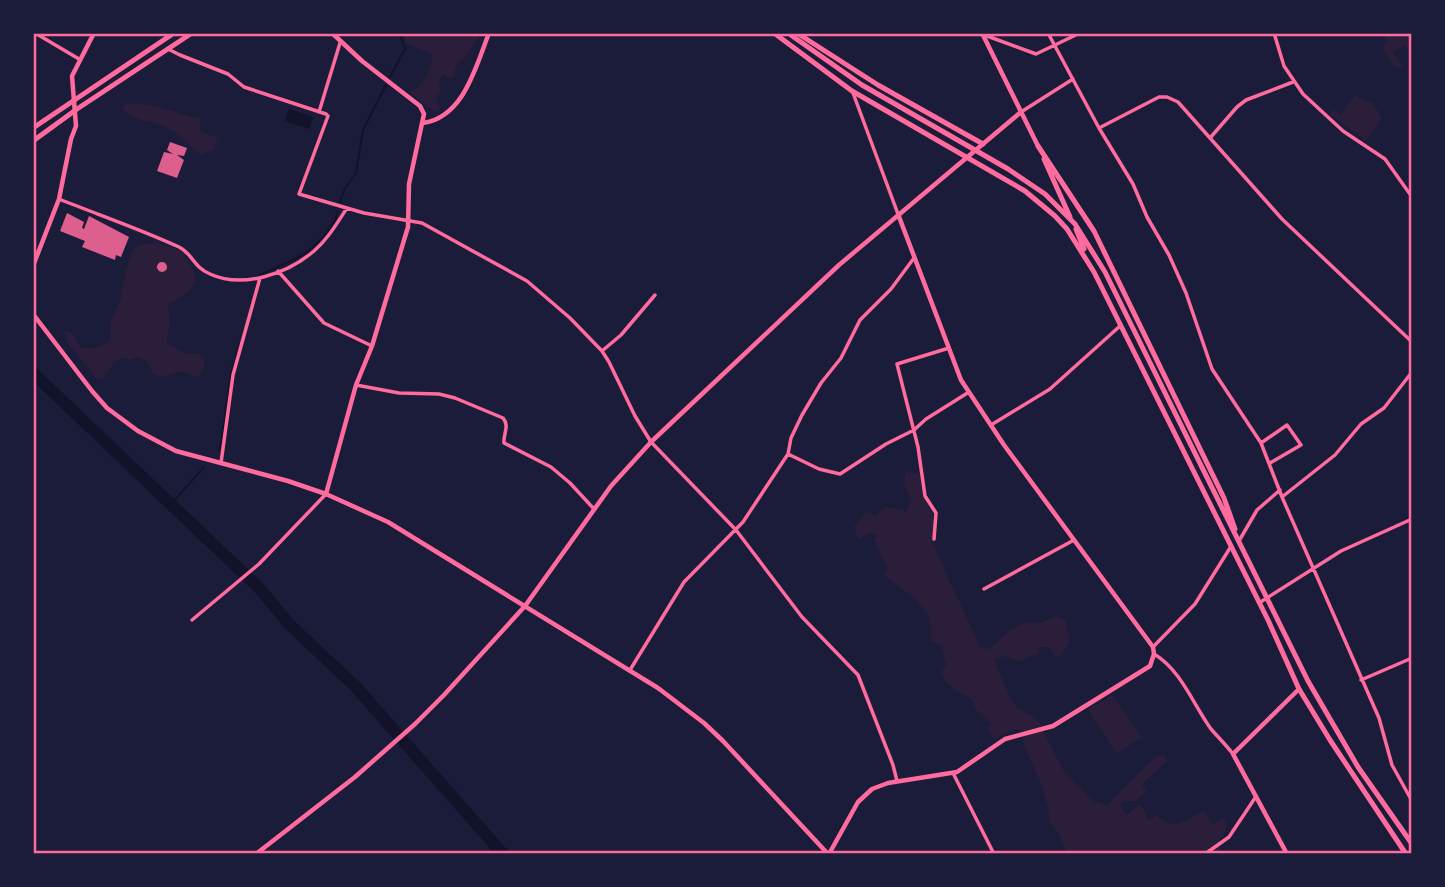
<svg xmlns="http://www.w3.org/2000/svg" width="1445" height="887" viewBox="0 0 1445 887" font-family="'Libre Baskerville',serif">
	<rect width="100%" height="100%" fill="#1b1b3a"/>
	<path fill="#2a1e3b" d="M405 33H477L479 38C472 43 471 52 465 57 457 64 455 66 454 77L450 79 443 75 439 80 441 91 436 99 440 108 438 111 432 110 410 93C423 87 432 69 432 54 422 48 414 49 405 41Z
		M1383 33H1412V57L1409 50 1404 46 1393 53 1403 66 1399 68 1394 67 1383 50 1386 40Z
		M1355 96 1372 102 1382 118 1366 141 1329 114 1334 110 1341 114Z
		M124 104C151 101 176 114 201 119L199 130 210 136 218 137 213 150 201 154C188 146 180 134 166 127 151 120 135 123 122 108Z
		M158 243 182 251C202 281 200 286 169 304 167 311 170 314 170 321 170 330 165 334 168 344L186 354 198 353 205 359 204 367 199 377 192 376 183 371 161 377 153 374 147 361 138 357 130 360 122 358 115 362 102 379 96 378 67 342 64 331 72 333 81 347C93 350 100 348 110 340L111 322 121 298 125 272 133 250 139 245Z
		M906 472 919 474 924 498 933 515V541L937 553 980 647 990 649C1005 633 1018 619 1042 623 1051 617 1056 614 1066 621L1070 643 1059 657 1054 656 1050 647H1039L1038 654 1025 658 1022 662 1005 656 994 660 1010 697 1017 708 1032 716 1039 722 1063 770 1093 801 1107 805 1152 760 1159 755H1165L1167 761 1142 784 1146 791 1136 801H1123L1120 805 1127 815 1139 804 1146 812V818L1150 820 1156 815C1176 833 1183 821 1203 811L1213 824 1223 818C1230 827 1225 832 1219 841L1221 854H1070L1066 851 1060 836 1049 821 1048 806 1041 783 1025 748 1021 730H1014L993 739 988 728 991 723 975 709 972 699C961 695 945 684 941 673L946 664 941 645 931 642 930 617 916 600 884 575 887 568 873 539 878 535 871 533 858 539 854 527 866 512 875 516 886 507 906 511 911 501 904 484Z
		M1112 695 1142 737 1117 754 1088 710Z"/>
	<path fill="#12122b" d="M289 109 313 117 309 129 285 121Z"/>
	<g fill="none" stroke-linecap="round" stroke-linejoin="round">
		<path stroke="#12122b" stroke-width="2" d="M390 77 405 49 400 33
			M340 202 345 188 356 173 363 130 386 85
			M260 275C288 261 308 258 328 231 332 225 337 219 337 212
			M219 450 221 444 231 374 240 343
			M172 503 204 467"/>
		<path stroke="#12122b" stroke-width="12" d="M33 373 260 589 289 624 355 686 503 854"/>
	</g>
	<path fill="#dd5f8e" d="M170 142 187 148 184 156 177 155 184 160 177 178 157 171 164 152 173 154 167 150Z
		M67 213 84 222 82 228 84 229 89 216 129 237 121 257 116 255 115 260 82 247 85 241 60 231Z
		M157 267a5 5 0 1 1 10 0a5 5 0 1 1-10 0Z"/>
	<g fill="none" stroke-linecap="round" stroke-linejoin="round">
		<path stroke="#ff6b9d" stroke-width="3.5" d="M35 33 79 59
			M979 33 1036 54 1080 33
			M1048 33 1099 128 1133 184 1147 217 1169 255 1186 293 1212 369 1261 443 1282 497 1379 718 1392 765 1412 801
			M1274 33 1284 66 1303 94 1343 131 1385 159 1412 197
			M168 49 180 55 228 74 244 87 326 114 328 116 299 194 364 213 422 223 527 281 570 318 602 351 609 362 635 416 651 442 736 530 802 617 858 675 893 765 897 781
			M853 93 898 214
			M319 112 340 43
			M1021 112 1073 79
			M1099 128 1159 97H1167L1178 102 1282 219 1412 342
			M1210 138 1237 107 1246 100 1293 82
			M59 199C99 215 140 229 179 247 193 254 193 267 210 274 243 289 287 274 314 251 328 239 337 223 347 208
			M278 271 324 323 372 346
			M602 351 621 335 655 295
			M356 385 399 393 439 394 455 398 503 418C510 426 503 434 504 443L551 467 570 483 594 509
			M991 425 1050 389 1120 326
			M1261 443 1287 425 1301 445 1270 463
			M788 454 791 438 802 415 821 383 841 358 860 320 891 289 914 258
			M221 463 233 375 260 278
			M1282 497 1335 455 1361 424 1384 408 1412 372
			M934 539 936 513 925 496 918 447 897 364 949 348
			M1239 541 1257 510 1280 490
			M984 589 1074 540
			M1259 603 1341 551 1412 519
			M192 620 259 564 326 494
			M1153 647 1195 604 1230 548
			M1154 654C1181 670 1193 704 1211 729 1218 737 1226 745 1233 754
			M630 670 684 582 743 522 788 454 819 469 840 474 886 444 914 430 926 419 969 392
			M1361 680 1412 658
			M953 773 994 854
			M1205 854 1229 837 1255 798"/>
		<path stroke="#ff6b9d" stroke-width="4.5" d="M982 33 1038 146
			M423 123C464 117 476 66 489 33
			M33 266 59 199 71 139 76 126 72 76 94 33
			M326 494 356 385 372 346 408 227 409 184 424 114 420 106 362 61 332 33
			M256 854 355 777 415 724 444 695 525 606 611 486 651 442 839 265 1021 112
			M829 854 858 802 872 789 888 783 957 772 1005 739 1053 726 1150 666 1154 654 1153 647 1004 445 961 380 898 214
			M1287 854 1233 754 1299 689"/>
		<path stroke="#ff6b9d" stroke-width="4.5" d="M33 314 92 391 107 408 138 431 176 451 288 481 326 494 388 522 658 688 704 723 723 741 828 854"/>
		<path stroke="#ff6b9d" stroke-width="5" d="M774 33 852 91 1025 191 1055 216 1067 229 1094 272 1268 620 1299 689 1330 740 1406 854
			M788 33 862 85 1008 169 1045 194 1075 224 1105 272 1308 681 1358 767 1412 844
			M797 33 878 85 983 144
			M33 128 174 33
			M33 141 77 109 192 33
			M1038 146 1094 231 1224 498 1235 529
			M1044 159 1070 217
			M1076 229 1084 249"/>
	</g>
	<rect width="1445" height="887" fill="none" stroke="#1b1b3a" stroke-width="70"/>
	<rect x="35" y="35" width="1375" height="817" fill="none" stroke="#ff6b9d" stroke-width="2.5"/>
</svg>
